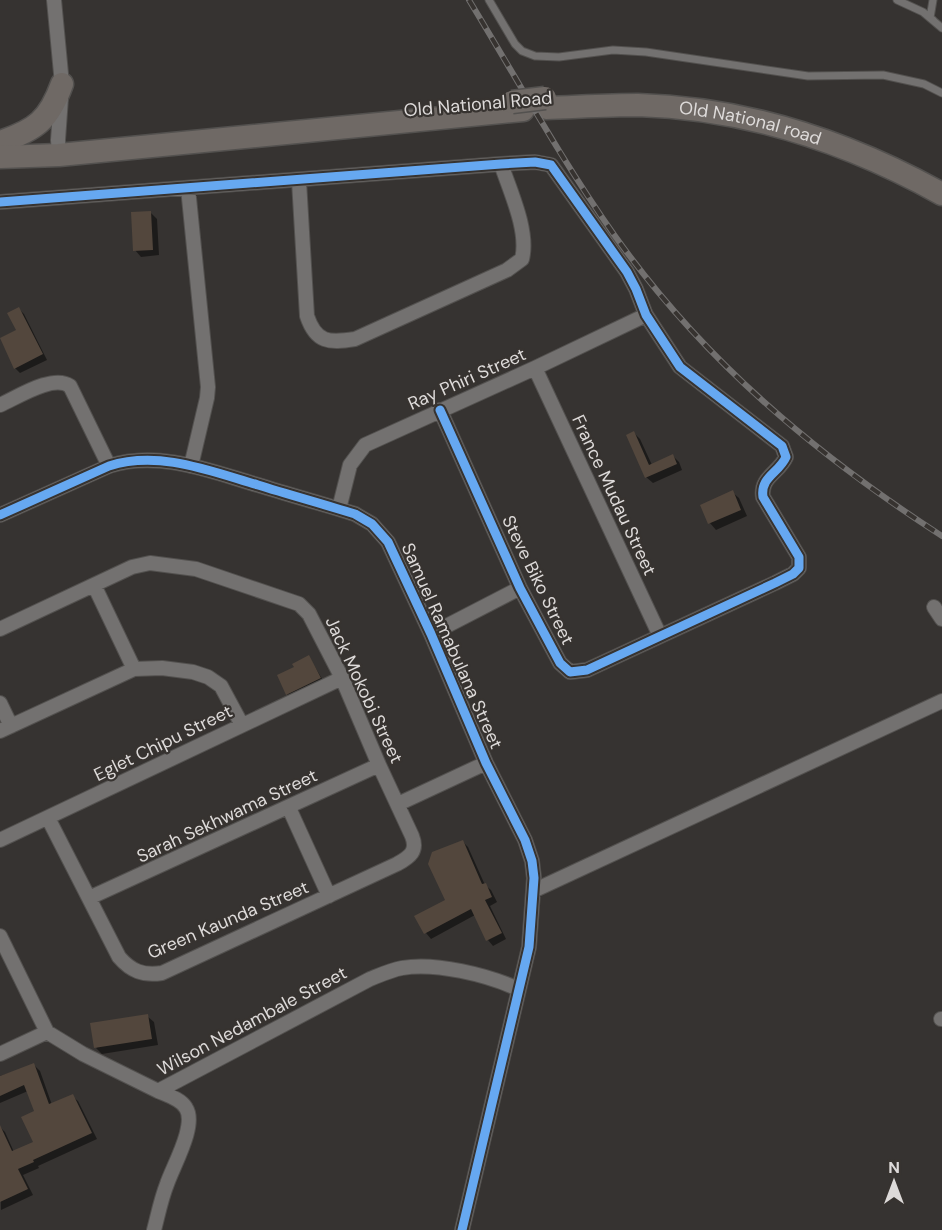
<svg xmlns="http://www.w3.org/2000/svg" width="942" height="1230" viewBox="0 0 942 1230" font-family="'DM Sans',sans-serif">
	<rect width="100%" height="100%" fill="#363331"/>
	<path fill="#0007" d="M150 212 157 219 159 255 141 257 135 250Z
		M19 309 24 314 47 360 20 373 15 368Z
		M634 433 640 439 652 465 673 456 679 462 682 470 653 483 646 477Z
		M732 492 739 498 747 516 716 530 710 523 702 506Z
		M309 657 324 682 291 698 287 694 296 668Z
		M462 841 468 847 485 885 491 890 497 902 490 906 506 939 493 946 488 940 475 915 431 939 426 933 447 900Z
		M147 1016 154 1022 158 1045 102 1054 96 1048Z
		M34 1065 40 1071 52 1105 72 1096 78 1101 97 1139 38 1166 39 1168 23 1175 33 1195 1 1210 0 1127 5 1132 14 1152 35 1143 36 1112 28 1091 0 1103V1076Z"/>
	<path fill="#53473d" d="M151 211 153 250 133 251 131 212Z
		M19 307 43 354 14 369 0 338 16 330 7 313Z
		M634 431 649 465 673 454 677 464 645 478 626 435Z
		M733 490 741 510 708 524 700 505Z
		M309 655 321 678 286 695 277 675 294 667 292 664Z
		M463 840 482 884 486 883 492 897 485 900 502 933 486 941 471 909 424 934 414 916 445 900 428 864 432 852Z
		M148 1014 152 1039 94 1048 90 1023Z
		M34 1063 49 1104 73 1094 92 1133 33 1160 34 1162 18 1169 28 1189 0 1202V1125L12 1151 33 1142 21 1117 34 1111 24 1085 0 1096V1076Z"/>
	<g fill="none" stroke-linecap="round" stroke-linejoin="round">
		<defs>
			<path id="service" d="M489 0 515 44 522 51 535 56 559 57 613 50 646 52 808 76 883 75 924 84 942 93
				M897 0 923 12 942 28
				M933 20 930 18 933 0"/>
			<path id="minor" d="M54 0 62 84 58 140 59 155
				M299 181 307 316C316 343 329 343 355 339L507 270 522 259C529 231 510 191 501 164
				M188 188 208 387 207 398 191 466
				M0 202 501 164 535 162 551 165 627 272 636 289 646 315 680 367 782 446 786 457C779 473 760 477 763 497L799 557V568L793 574 775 583 587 670 570 672 560 663 520 588 440 410
				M535 368 660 636
				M0 405C18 397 53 374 70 386L109 466
				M339 509 350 465 365 445 535 368 646 315
				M0 515 109 466C159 450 210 471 258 485 290 495 323 504 355 514L372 524 388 542 431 634 486 763 525 840 532 861 534 878 529 947 462 1230
				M94 585 134 669
				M934 607 942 619
				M0 629 132 567 150 563 196 569 299 604 309 614 342 678 379 765 412 836C418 851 410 857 397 864L162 973C143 976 131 971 119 957L48 818
				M431 634 520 588
				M0 703 11 726
				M0 731 134 669 162 668 193 672 208 677 221 686 242 725
				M398 804 486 763
				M289 808 329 896
				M0 840 342 678
				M533 891 942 701
				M89 898 379 765
				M0 936 47 1032 83 1054 158 1091 370 979C380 975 391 970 402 968 435 962 488 975 518 989
				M941 1019H942
				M0 1054 47 1032
				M154 1230C158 1215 161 1199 167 1184 173 1166 197 1125 186 1108 181 1099 167 1095 158 1091"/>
			<g id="primary">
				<path id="s1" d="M546 108C577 107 607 105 638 105 746 108 848 142 942 194"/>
				<path d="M0 142C36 130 49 120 62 84"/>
				<path d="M0 157 59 155 523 110"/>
			</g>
		</defs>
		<use href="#service" stroke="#53514f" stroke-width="9"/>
		<use href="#minor" stroke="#53514f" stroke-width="16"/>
		<use href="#primary" stroke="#53514f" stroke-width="25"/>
		<use href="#service" stroke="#737170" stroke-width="7"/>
		<use href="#minor" stroke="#737170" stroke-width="14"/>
		<use href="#primary" stroke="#6f6965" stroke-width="22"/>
		<defs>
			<path id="rail" d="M469 0C517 79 562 161 615 236 703 360 815 454 942 536"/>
		</defs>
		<use href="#rail" stroke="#72706f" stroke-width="6"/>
		<use href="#rail" stroke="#373330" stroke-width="4" stroke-dasharray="11" stroke-linecap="butt"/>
		<defs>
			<path id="primary-bridge" d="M512 102 545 98"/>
		</defs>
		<use href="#primary-bridge" stroke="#53514f" stroke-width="25" stroke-linecap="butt"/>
		<use href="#primary-bridge" stroke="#6f6965" stroke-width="22"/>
		<defs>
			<path id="cycleway" d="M0 202 501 164 535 162 551 165 627 272 636 289 646 315 680 367 782 446 786 457C779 473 760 477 763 497L799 557V568L793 574 775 583 587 670 570 672 560 663 520 588 440 410
				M0 515 109 466C159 450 210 471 258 485 290 495 323 504 355 514L372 524 388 542 431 634 486 763 525 840 532 861 534 878 529 947 462 1230"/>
		</defs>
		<use href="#cycleway" stroke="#373330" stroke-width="13"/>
		<use href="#cycleway" stroke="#66a8f1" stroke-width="9"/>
	</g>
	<g text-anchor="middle" stroke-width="4.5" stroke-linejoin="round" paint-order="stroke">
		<g font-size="18" fill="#dddad9" stroke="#373330">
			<text transform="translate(478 104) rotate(-5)" y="6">Old National Road</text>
			<text dy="6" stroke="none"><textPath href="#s1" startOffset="206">Old National road</textPath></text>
			<text transform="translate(467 379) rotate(-24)" y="6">Ray Phiri Street</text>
			<text transform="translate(614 495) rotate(65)" y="6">France Mudau Street</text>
			<text transform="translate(538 580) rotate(64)" y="6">Steve Biko Street</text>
			<text transform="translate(452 646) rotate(66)" y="6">Samuel Ramabulana Street</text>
			<text transform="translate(364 690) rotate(65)" y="6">Jack Mokobi Street</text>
			<text transform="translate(163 743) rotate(-26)" y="6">Eglet Chipu Street</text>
			<text transform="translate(227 816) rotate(-25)" y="6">Sarah Sekhwama Street</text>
			<text transform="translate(228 920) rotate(-23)" y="6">Green Kaunda Street</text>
			<text transform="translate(252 1021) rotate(-28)" y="6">Wilson Nedambale Street</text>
		</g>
	</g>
	<g transform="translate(894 1182)" stroke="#373330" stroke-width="4.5" paint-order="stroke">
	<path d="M0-4.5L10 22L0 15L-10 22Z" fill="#dddad9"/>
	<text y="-9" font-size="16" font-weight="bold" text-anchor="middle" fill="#dddad9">N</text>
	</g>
</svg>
